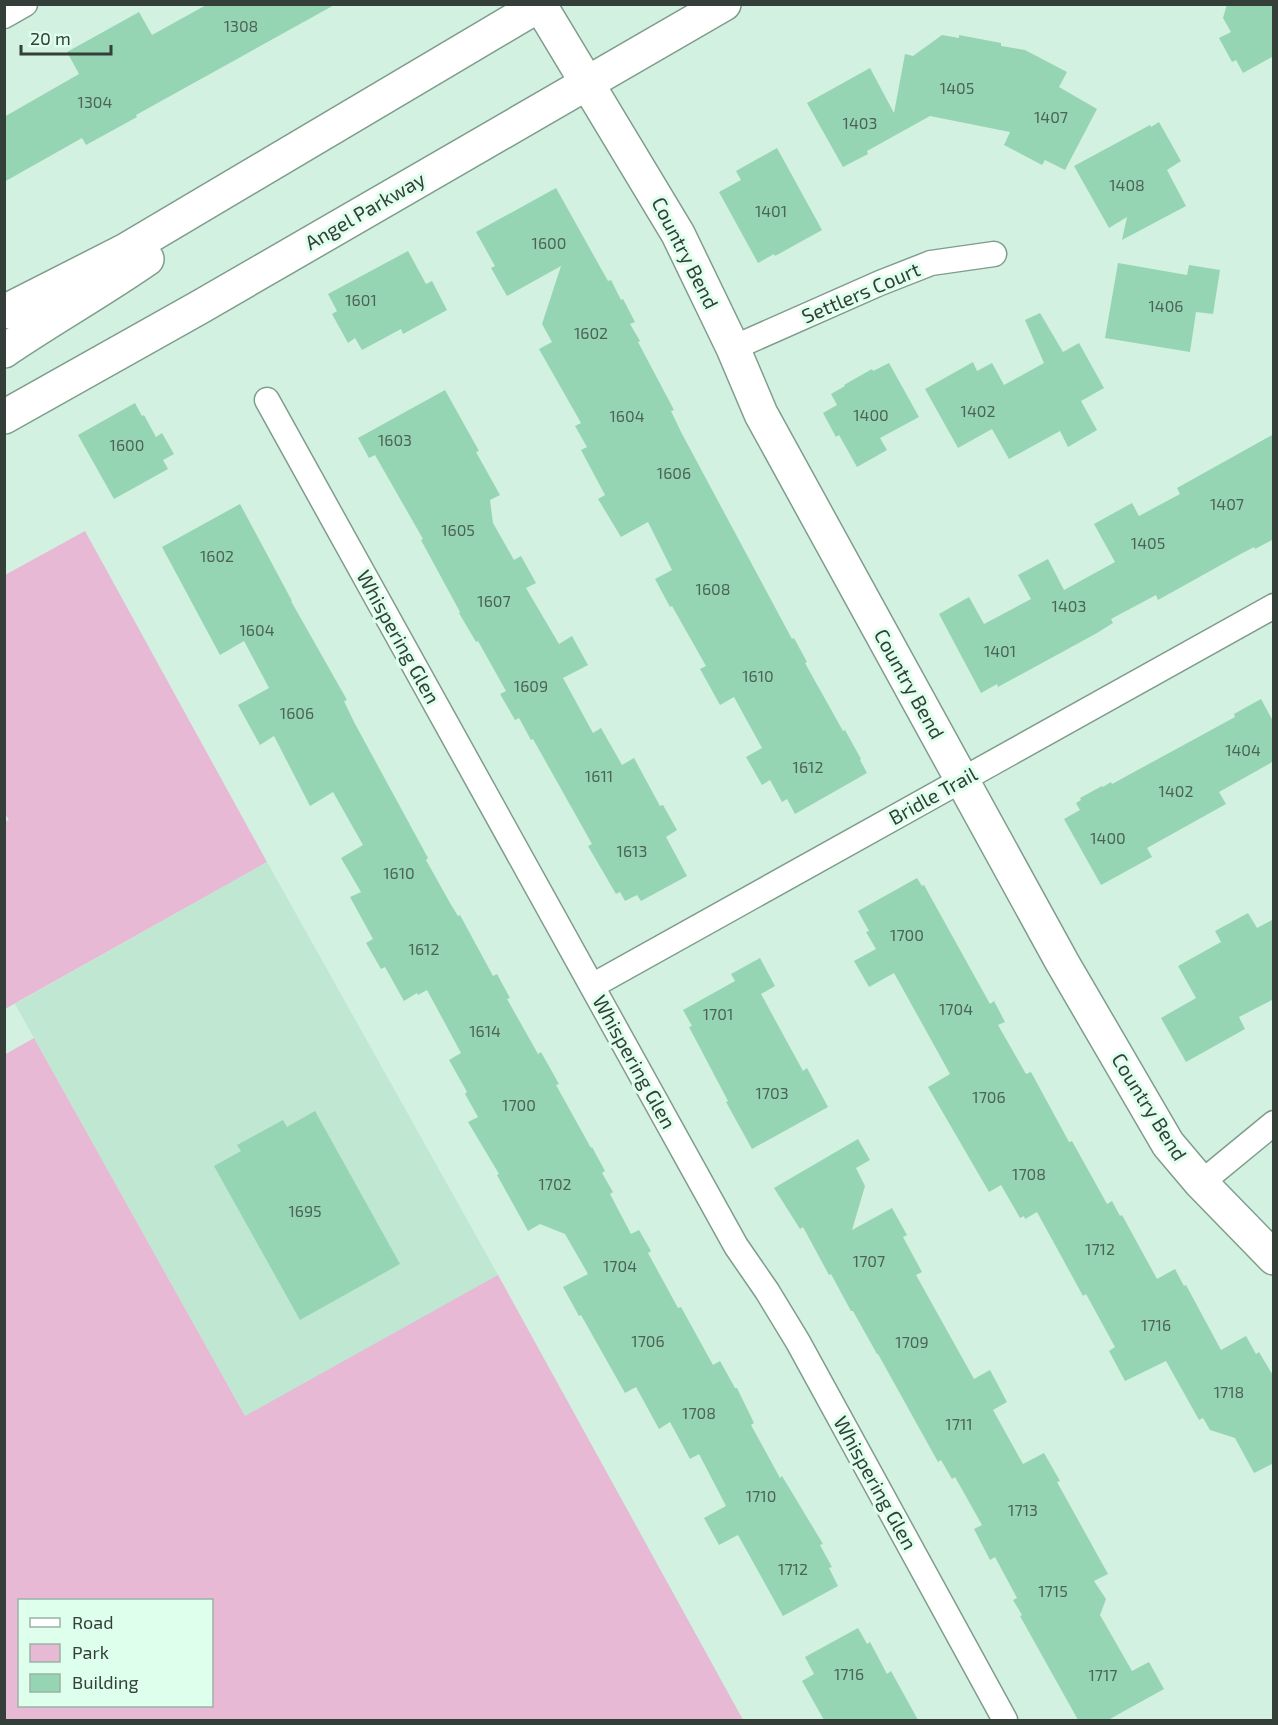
<svg xmlns="http://www.w3.org/2000/svg" width="1278" height="1725" viewBox="0 0 1278 1725" font-family="'Exo 2',sans-serif">
	<rect width="100%" height="100%" fill="#d2f1e0"/>
	<path fill="#bfe7d1" fill-rule="evenodd" d="M267 862 498 1275 743 1720H5L4 1551 245 1416 15 1004ZM20 1600H212V1706H20Z"/>
	<path fill="#e8b9d5" fill-rule="evenodd" d="M85 531 267 862 5 1009 4 822 9 820 4 812 5 575Z
		M34 1038 245 1416 498 1275 743 1720H5L4 1055ZM20 1600H212V1706H20Z"/>
	<path fill="#96d5b4" d="M208 4H336L136 115 137 117 86 145 82 138 4 182V117L79 74 67 52 139 12 152 35Z
		M1227 4H1274V56L1243 73 1236 60 1232 62 1219 38 1231 32 1223 18Z
		M942 35 959 38V35L1001 43V46L1025 50 1067 72 1059 87 1097 109 1065 170 1045 160 1042 165 1004 145 1010 132 930 116 867 151 868 154 843 167 807 103 870 68 894 113 905 54 913 56Z
		M1159 122 1181 161 1167 170 1186 206 1122 240 1127 217 1109 228 1074 166 1150 125 1151 127Z
		M777 148 822 230 775 256 774 254 758 263 719 192 741 180 736 171Z
		M556 188 608 281 611 280 621 300 623 299 635 322 630 324 640 341 638 342 674 410 671 411 681 432 792 639 794 638 807 662 805 663 843 731 845 730 861 759 860 760 867 773 795 814 787 799 782 802 770 780 762 785 746 757 762 748 734 697 720 705 700 669 706 666 672 606 670 607 655 579 672 570 648 522 621 537 598 499 605 495 581 450 587 447 575 426 581 423 539 349 552 342 542 324 561 266 507 296 491 268 495 266 476 232Z
		M408 251 426 284 432 281 447 310 403 334 401 329 362 350 355 338 348 343 332 314 337 311 328 294Z
		M1118 263 1187 275 1189 265 1220 270 1213 314 1196 312 1190 352 1105 338Z
		M1040 313 1063 352 1079 343 1104 388 1081 401 1097 430 1068 447 1060 431 1009 459 992 429 958 448 925 389 973 362 977 371 992 363 1004 385 1044 363 1025 320Z
		M889 363 919 417 880 438 887 450 857 467 839 435 836 437 823 413 837 405 831 394 845 386 844 385 872 369 873 371Z
		M445 390 479 451 476 452 500 495 490 500 493 523 514 560 521 556 536 583 526 588 559 644 572 636 588 665 563 678 593 733 601 728 622 765 634 758 660 806 663 805 677 830 666 837 687 876 641 901 637 895 625 901 620 892 616 894 588 846 592 844 533 739 531 740 519 718 515 720 500 694 506 691 478 641 476 642 459 613 460 612 421 540 423 539 375 455 369 458 358 438Z
		M135 403 142 416 144 415 156 437 162 433 174 454 163 460 168 469 114 499 78 435Z
		M1274 434V539L1255 549 1254 547 1237 556 1158 600 1156 595 1111 619 1113 623 1097 633 998 687 997 684 981 693 939 614 969 597 984 624 1031 599 1018 575 1048 559 1064 590 1115 562 1094 524 1132 503 1139 516 1180 494 1177 488Z
		M240 504 292 601H291L347 700 344 701 354 722 428 858 426 860 450 903 458 916 460 915 493 976 497 974 510 998 507 999 538 1054 541 1052 559 1084 556 1085 591 1148 592 1147 605 1171 602 1173 613 1192 610 1194 631 1234 639 1230 651 1251 648 1253 678 1308 681 1307 713 1365 720 1361 735 1388H737L754 1423 751 1425 780 1478 782 1476 823 1544 820 1545 832 1567 829 1568 838 1586 783 1616 738 1535 719 1545 704 1518 726 1506 699 1454 690 1459 670 1422 659 1429 636 1387 625 1393 581 1315 579 1316 563 1287 588 1274 565 1234 540 1224 528 1231 497 1175 499 1174 468 1122 478 1117 465 1094 467 1092 449 1060 461 1053 427 990 418 995 417 993 404 1001 385 967 381 969 366 943 373 939 350 897 361 892 341 858 363 845 333 792 310 806 274 736 260 745 238 705 269 688 244 641 220 655 162 547Z
		M1261 699 1274 723V761L1219 792 1226 804 1147 848 1152 857 1101 885 1064 819 1080 810 1076 803 1081 800 1080 798 1102 786 1103 787 1111 782 1112 784 1191 741 1235 717 1234 714Z
		M917 878 922 886 924 885 990 1004 994 1001 1005 1022 998 1025 1026 1074 1031 1072 1069 1142 1072 1141 1107 1204 1112 1201 1120 1216 1122 1215 1157 1279 1175 1269 1184 1286 1186 1285 1221 1350 1246 1336 1256 1354 1259 1352 1274 1377V1463L1254 1473 1235 1438 1210 1430 1203 1418 1199 1420 1166 1361 1125 1381 1109 1351 1115 1347 1086 1294 1083 1296 1037 1212 1025 1219 1024 1216 1020 1218 1001 1185 989 1192 928 1087 950 1074 894 973 869 987 854 961 876 949 866 932 869 931 858 911Z
		M1248 913 1257 928 1274 919V999L1239 1017 1245 1029 1186 1062 1161 1018 1196 998 1178 966 1221 942 1215 931Z
		M760 958 775 986 761 994 803 1071 807 1068 828 1107 752 1149 726 1102 728 1101 689 1027 692 1026 683 1010 735 981 731 974Z
		M315 1111 400 1264 300 1320 214 1166 241 1151 237 1145 283 1120 287 1127Z
		M858 1139 870 1160 856 1168 865 1186 852 1230 892 1208 907 1235 903 1237 922 1272 916 1275 974 1379 990 1370 1007 1402 993 1410 1023 1464 1044 1453 1060 1481 1057 1482 1108 1574 1094 1581 1106 1599 1100 1615 1132 1671 1149 1662 1164 1689 1108 1720H1078L1020 1616 1022 1615 1013 1600 1017 1598 995 1557 990 1560 974 1529 982 1525 955 1477 952 1479 941 1460 938 1462 878 1354H877L853 1311H851L831 1274 829 1275 803 1227 800 1229 774 1188Z
		M858 1628 867 1644 870 1642 887 1674 891 1671 918 1720H824L802 1681 814 1674 805 1657Z"/>
	<g fill="none" stroke-linecap="round" stroke-linejoin="round">
		<defs>
			<path id="street" d="M4 16 25 4
				M733 348 880 283 931 263 994 254
				M267 400 736 1246 767 1291 798 1342 1005 1720
				M592 986 1274 606
				M1201 1183 1274 1123"/>
			<path id="secondary" d="M540 5 678 234 733 348 761 414 1062 962 1168 1144 1201 1183 1274 1258
				M4 312 126 250 541 4
				M4 351C51 319 101 291 147 259
				M4 417 200 307 724 4"/>
		</defs>
		<use href="#street" stroke="#7f9d8d" stroke-width="27"/>
		<use href="#secondary" stroke="#7f9d8d" stroke-width="36"/>
		<use href="#street" stroke="#fff" stroke-width="24"/>
		<use href="#secondary" stroke="#fff" stroke-width="33"/>
	</g>
	<g text-anchor="middle" stroke-width="6" stroke-linejoin="round" paint-order="stroke">
		<g font-size="16" fill="#4c6457">
			<text x="241" y="32">1308</text>
			<text x="957" y="94">1405</text>
			<text x="95" y="108">1304</text>
			<text x="1051" y="123">1407</text>
			<text x="860" y="129">1403</text>
			<text x="1127" y="191">1408</text>
			<text x="771" y="217">1401</text>
			<text x="549" y="249">1600</text>
			<text x="361" y="306">1601</text>
			<text x="1166" y="312">1406</text>
			<text x="591" y="339">1602</text>
			<text x="978" y="417">1402</text>
			<text x="871" y="421">1400</text>
			<text x="627" y="422">1604</text>
			<text x="395" y="446">1603</text>
			<text x="127" y="451">1600</text>
			<text x="674" y="479">1606</text>
			<text x="1227" y="510">1407</text>
			<text x="458" y="536">1605</text>
			<text x="1148" y="549">1405</text>
			<text x="217" y="562">1602</text>
			<text x="713" y="595">1608</text>
			<text x="494" y="607">1607</text>
			<text x="1069" y="612">1403</text>
			<text x="257" y="636">1604</text>
			<text x="1000" y="657">1401</text>
			<text x="758" y="682">1610</text>
			<text x="531" y="692">1609</text>
			<text x="297" y="719">1606</text>
			<text x="1243" y="756">1404</text>
			<text x="808" y="773">1612</text>
			<text x="599" y="782">1611</text>
			<text x="1176" y="797">1402</text>
			<text x="1108" y="844">1400</text>
			<text x="632" y="857">1613</text>
			<text x="399" y="879">1610</text>
			<text x="907" y="941">1700</text>
			<text x="424" y="955">1612</text>
			<text x="956" y="1015">1704</text>
			<text x="718" y="1020">1701</text>
			<text x="485" y="1037">1614</text>
			<text x="772" y="1099">1703</text>
			<text x="989" y="1103">1706</text>
			<text x="519" y="1111">1700</text>
			<text x="1029" y="1180">1708</text>
			<text x="555" y="1190">1702</text>
			<text x="305" y="1217">1695</text>
			<text x="1100" y="1255">1712</text>
			<text x="869" y="1267">1707</text>
			<text x="620" y="1272">1704</text>
			<text x="1156" y="1331">1716</text>
			<text x="648" y="1347">1706</text>
			<text x="912" y="1348">1709</text>
			<text x="1229" y="1398">1718</text>
			<text x="699" y="1419">1708</text>
			<text x="959" y="1430">1711</text>
			<text x="761" y="1502">1710</text>
			<text x="1023" y="1516">1713</text>
			<text x="793" y="1575">1712</text>
			<text x="1053" y="1597">1715</text>
			<text x="849" y="1680">1716</text>
			<text x="1103" y="1681">1717</text>
		</g>
		<g font-size="20" fill="#333f38" stroke="#dfffed">
			<text transform="translate(365 211) rotate(-30)" y="7">Angel Parkway</text>
			<text transform="translate(685 253) rotate(63)" y="7">Country Bend</text>
			<text transform="translate(861 293) rotate(-23)" y="7">Settlers Court</text>
			<text transform="translate(398 637) rotate(61)" y="7">Whispering Glen</text>
			<text transform="translate(909 684) rotate(61)" y="7">Country Bend</text>
			<text transform="translate(933 796) rotate(-29)" y="7">Bridle Trail</text>
			<text transform="translate(634 1062) rotate(61)" y="7">Whispering Glen</text>
			<text transform="translate(1149 1107) rotate(58)" y="7">Country Bend</text>
			<text transform="translate(875 1483) rotate(61)" y="7">Whispering Glen</text>
		</g>
	</g>
	<rect width="1278" height="1725" fill="none" stroke="#333f38" stroke-width="12"/>
	<rect x="18" y="1599" width="195" height="108" fill="#dfffed" stroke="#9ab2a5" stroke-width="1.5"/>
	<rect x="30" y="1618" width="30" height="9" fill="#ffffff" stroke="#9ab2a5" stroke-width="1.5"/>
	<text x="72" y="1629" font-size="18" fill="#333f38">Road</text>
	<rect x="30" y="1644" width="30" height="18" fill="#e8b9d5" stroke="#9ab2a5" stroke-width="1.5"/>
	<text x="72" y="1659" font-size="18" fill="#333f38">Park</text>
	<rect x="30" y="1674" width="30" height="18" fill="#96d5b4" stroke="#9ab2a5" stroke-width="1.5"/>
	<text x="72" y="1689" font-size="18" fill="#333f38">Building</text>
	<path d="M21 45v9h90v-9" fill="none" stroke="#333f38" stroke-width="3"/>
	<text x="30" y="45" font-size="18" fill="#333f38" stroke="#dfffed" stroke-width="4.5" paint-order="stroke">20 m</text>
</svg>
